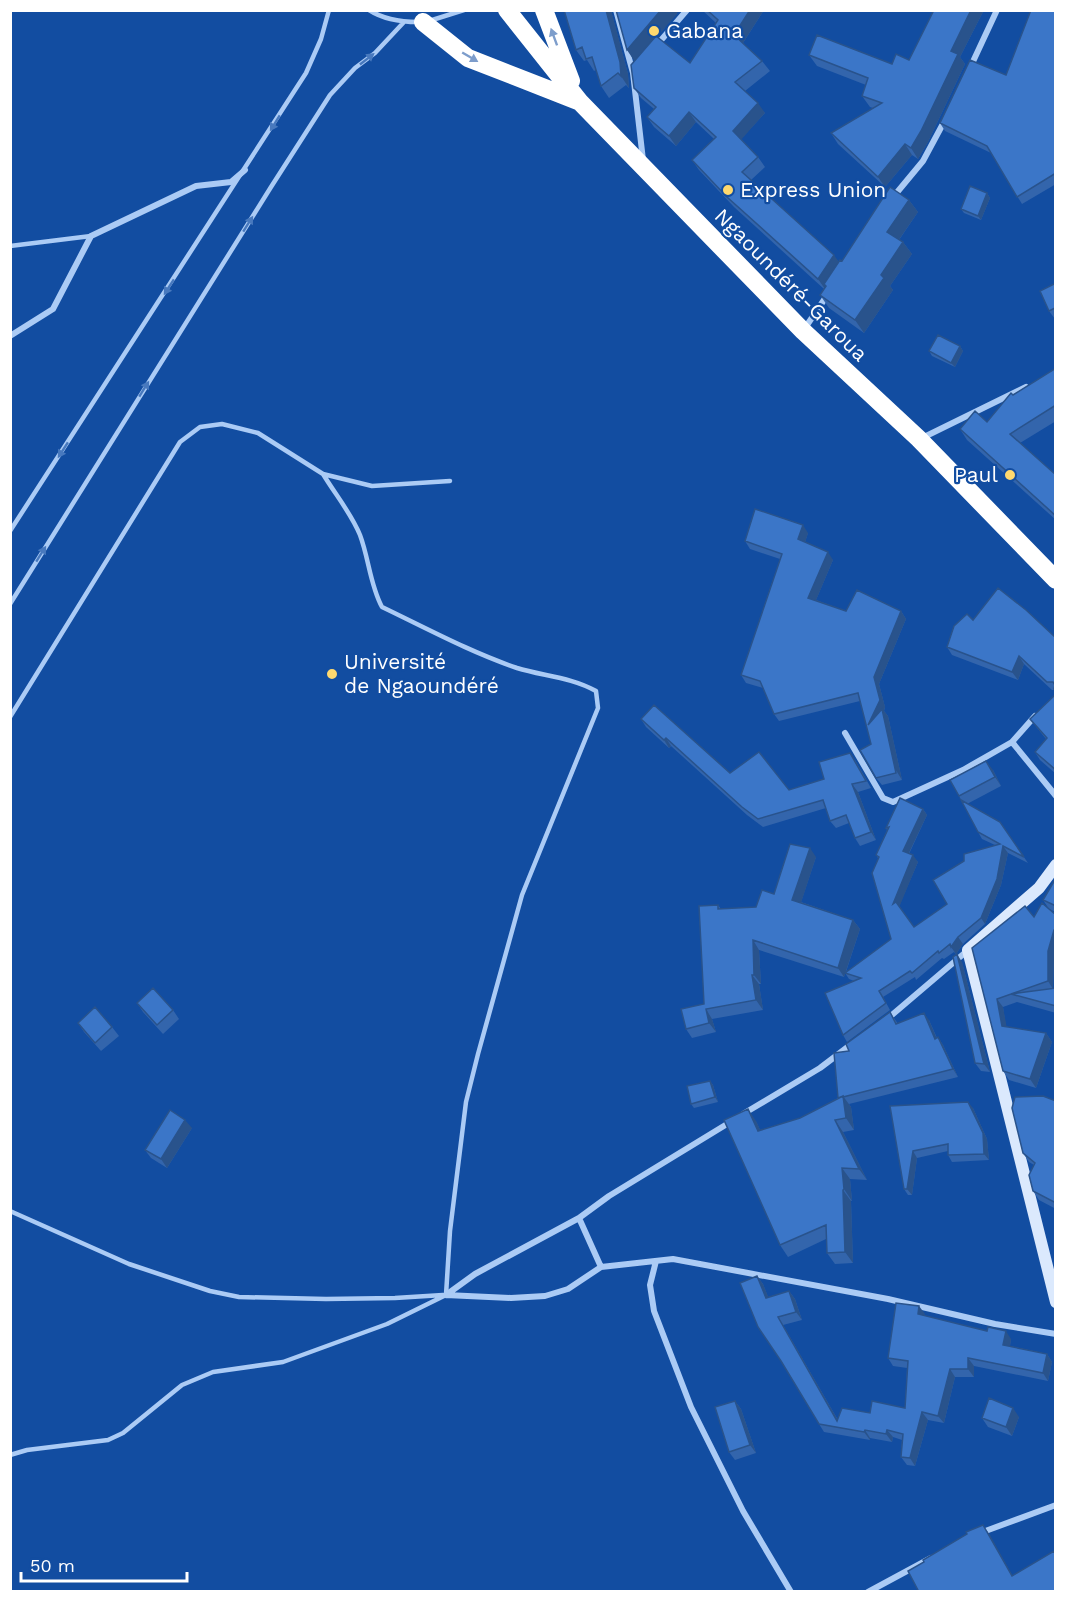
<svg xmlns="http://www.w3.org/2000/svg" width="1066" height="1602" viewBox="0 0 1066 1602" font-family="'Work Sans',sans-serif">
	<rect width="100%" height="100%" fill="#124da1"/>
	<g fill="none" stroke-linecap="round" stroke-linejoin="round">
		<path stroke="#abcbf5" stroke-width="4.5" d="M369 10C383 19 401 22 418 22
			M429 21 464 10
			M10 246 91 236
			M323 474C335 494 351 513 360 535 369 559 370 585 382 607 426 628 470 652 517 668 543 676 571 677 596 691L598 708 522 895 478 1054 466 1102 450 1231 446 1295
			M10 531 306 73 321 39 329 10
			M10 604 271 187 330 95 355 68 375 53 404 22
			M10 717 180 442 200 427 222 424 258 433 323 474 372 486 450 481
			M10 1211 129 1264 210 1291 239 1297 326 1299 395 1298 443 1295
			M10 1455 27 1450 108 1440 123 1433 182 1385 213 1372 283 1362 387 1324 446 1295"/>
		<path stroke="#abcbf5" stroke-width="6" d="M616 10 633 73 643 160
			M656 46 687 10
			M970 68 997 10
			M894 196 923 161 945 120
			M805 328 828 294
			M10 336 53 309 91 236 196 186 231 182 245 170
			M922 438 1026 387
			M845 733 883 798 893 802 963 770 1012 742 1035 716
			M1012 742 1056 796
			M886 1020 967 951
			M743 1114 820 1068 853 1043
			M579 1218 601 1267
			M656 1261 650 1285 654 1311 691 1407 743 1511 791 1592
			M446 1295 475 1274 579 1218 609 1196 732 1121
			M446 1295 511 1298 545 1296 568 1289 601 1267 673 1259 888 1299 995 1324 1056 1334
			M980 1533 1056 1505
			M868 1592 931 1558"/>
		<path stroke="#dbe9fd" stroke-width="12" d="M1056 865 1039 888 968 950 1056 1302"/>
		<path stroke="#fff" stroke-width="18" d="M507 10 580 102 803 331 919 439 1056 580
			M544 10 571 81
			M423 22 468 58 578 101"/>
	</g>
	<path fill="#3365ac" d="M702 10H764L743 43 762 61 770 71 745 91 765 113 741 139 758 157 765 167 751 180 839 262 842 261 909 200 918 212 899 240 903 242 912 254 890 286 893 290 864 333 829 308 820 295 824 289 734 207 699 170 692 160 714 139 696 122 676 146 654 127 647 117 654 109 641 98 634 88 635 61 677 14 657 37 690 63 716 23Z
		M934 10H984L960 57 965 64 928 142 918 159 912 155 885 187 838 144 831 133 873 108 870 107 862 96 866 85 817 66 809 55 892 64 909 60Z
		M1056 10V184L1022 204 991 153 945 131 940 123 1006 75Z
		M611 11 628 74 629 88 626 85 609 98 601 86 596 70 594 71 587 60 584 61 576 50Z
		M987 193 990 198 981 220 964 213 961 209Z
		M1056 283V318L1055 319 1049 311Z
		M960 346 963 351 955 367 932 356 929 351Z
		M1056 368V421L1020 443 1056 475V520L967 440 960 429 987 422 1013 395Z
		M808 533 805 542 833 560 816 600 846 611H901L906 619 879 684 885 707 884 711 888 716 902 780 882 785 876 778 871 744 860 701 779 721 774 714 763 688 746 683 741 675 780 559 750 549 745 541Z
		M973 620 1056 638V691L1055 690H1052L1024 664 1018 680 952 655 947 647Z
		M1056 694V774L1040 760 1035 752 1046 739 1030 719Z
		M641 719 730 773 789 790 824 779 855 760 871 788 858 792 876 840 860 846 855 838 849 823 836 828 830 821 826 808 763 827 747 815 671 746 669 748 646 727Z
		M993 770 1001 786 967 804 1000 822 1028 863 1008 853 1001 885 985 924 963 944 956 954 954 952 944 959 942 958 916 980 915 977 883 997 890 1010 847 1042 843 1035 854 981 849 979 845 973 844 977 759 950 761 984H759L763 1010 712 1019 716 1032 692 1038 686 1029 704 1004 718 905 721 909 756 907 774 894 816 857 801 902 853 920 860 929 846 972 891 939 878 858 876 855 887 830 886 828 923 809 927 815 909 854 918 862 899 906 914 927 947 904 995 845 982 839 978 832 959 796Z
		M1056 878V912L1049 909 1043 900Z
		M1056 915V953L1054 959 1053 988H1056V1013L1017 1002 1003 1007 1006 1027 1046 1033 1052 1042 1036 1088 1009 1080 1003 1071 972 948 1034 917Z
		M962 962 990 1072 981 1071 975 1063Z
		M137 1003 173 1010 179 1019 163 1034 143 1012Z
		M890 1012 898 1024 929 1020 937 1038 938 1037 943 1045 958 1077 849 1104 851 1107 854 1130 843 1132 867 1180 850 1179 852 1201H851L853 1263 835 1264 827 1253 826 1239 788 1257 780 1245 756 1121 760 1130 800 1118 838 1098 849 1051Z
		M78 1023 112 1027 119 1036 101 1051 84 1032Z
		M710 1081 713 1085 718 1102 694 1108 691 1104Z
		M1056 1101V1209L1039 1200 1033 1191 1034 1165 1029 1162 1023 1153Z
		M890 1106 973 1108 987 1139 989 1160 952 1162 948 1155V1151L917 1158 912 1195H908L904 1189Z
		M192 1128 167 1168 151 1158 145 1150Z
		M757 1276 763 1284 768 1297 789 1291 795 1299 802 1320 783 1325 838 1420 870 1413 905 1408 907 1368 893 1366 888 1358 925 1314 924 1316 1011 1339 1010 1346 1047 1354 1052 1362 1048 1381 974 1366V1377H955L944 1423 928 1420 915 1466 907 1465 901 1457 902 1440 893 1437 892 1442 870 1438V1440L824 1432 819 1424Z
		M735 1401 741 1409 756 1453 735 1460 729 1452Z
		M1019 1417 1012 1436 988 1427 982 1418Z"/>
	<path fill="#29538c" d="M606 10H611L628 74 629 88 621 76Z
		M661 10H678L677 14 635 62 627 50Z
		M750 10H764L741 46 734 35Z
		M971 10H984L960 57 965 64 928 142 918 159 911 148 951 51Z
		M758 103 765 113 740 141 733 131Z
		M689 112 696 122 676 146 669 136Z
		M905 144 912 155 885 187 878 177Z
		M987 193 990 198 981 220 978 216Z
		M909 200 918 212 896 244 887 232Z
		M903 242 912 254 890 286 893 290 864 333 855 320 881 275Z
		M834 255 841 265 824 284 826 287 825 289 818 279Z
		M960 346 963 351 955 367 951 363Z
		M803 525 808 533 804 546 798 539Z
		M828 552 833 560 814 605 808 598Z
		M901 611 906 619 879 684 885 707 884 711 888 716 902 780 868 725 874 677Z
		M1019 656 1024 664 1018 680 1012 672Z
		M666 738 671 746 669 748 664 740Z
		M986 761 993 770 1001 786 995 777Z
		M852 784 858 792 876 840 871 832Z
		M923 809 927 815 907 857 903 851Z
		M1003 846 1008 853 1001 885 985 924 981 918Z
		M810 848 816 857 799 909 792 900Z
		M913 855 918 862 898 910 893 904Z
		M853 920 860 929 844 977 838 968Z
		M1054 930 1056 933V953L1054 959 1053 989 1048 981V951Z
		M958 937 963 944 956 954 951 947Z
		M753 940 759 950 761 984 754 975Z
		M957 954 962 962 990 1072 984 1064Z
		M752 975 759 984 763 1010 756 1000Z
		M997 999 1003 1007 1008 1034 1002 1026Z
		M706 1009 712 1019 716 1032 709 1023Z
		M924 1013 929 1020 940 1046 935 1039Z
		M1046 1033 1052 1042 1036 1088 1030 1079Z
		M938 1037 943 1045 958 1077 953 1069Z
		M710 1081 713 1085 718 1102 715 1097Z
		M843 1096 851 1107 854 1130 846 1118Z
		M968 1102 973 1108 987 1139 989 1160 984 1154Z
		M748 1109 756 1121 766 1142 758 1131Z
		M185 1120 192 1128 167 1168 161 1159Z
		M835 1120 843 1132 867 1180 859 1169Z
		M913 1151 917 1158 912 1195 907 1189Z
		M842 1168 850 1179 852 1201 844 1189Z
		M843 1190 851 1201 853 1263 845 1252Z
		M757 1276 763 1284 772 1306 766 1298Z
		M789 1291 795 1299 802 1320 796 1312Z
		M919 1306 925 1314 923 1322 918 1314Z
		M778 1317 783 1325 843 1429 837 1421Z
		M1006 1331 1011 1339 1009 1353 1003 1345Z
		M1047 1354 1052 1362 1048 1381 1043 1373Z
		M968 1358 974 1366V1377L968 1369Z
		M950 1369 955 1377 944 1423 938 1416Z
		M735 1401 741 1409 756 1453 750 1445Z
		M1013 1408 1019 1417 1012 1436 1006 1427Z
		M922 1412 928 1420 915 1466 910 1458Z
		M865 1430 870 1438V1440L864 1432Z
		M887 1430 893 1437 892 1442 886 1434Z
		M983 1525 990 1535 1019 1587 1012 1576Z"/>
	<path fill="#3b76c8" stroke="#29538c" stroke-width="1.5" d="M564 10H606L620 62 621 76 618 73 601 86 592 57 586 59 582 47 576 50Z
		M616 10H661L627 50Z
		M707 10H750L734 35 762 61 735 82 758 103 733 131 758 157 742 172 834 255 818 279 727 197 692 160 716 137 689 112 669 136 647 117 656 107 634 88 631 65 656 36 690 63 718 20Z
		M934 10H971L951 51 958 54 921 131 911 148 905 144 878 177 831 133 882 103 862 96 868 78 809 55 817 35 892 64 896 54 909 60Z
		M1031 10H1056V173L1017 197 987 146 940 123 970 60 1006 75Z
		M970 186 987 193 978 216 961 209Z
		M890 187 909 200 887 232 903 242 881 275 884 278 855 320 820 295 826 286 824 284 840 260 842 261Z
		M1056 283V309L1055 308 1049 311 1040 291Z
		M938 335 960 346 951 363 929 351Z
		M1056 368V405L1010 434 1056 475V516L960 429 975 411 987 422 1011 393 1013 395Z
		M755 509 803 525 798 539 828 552 808 598 846 611 857 590 901 611 874 677 880 700 868 725 882 709 896 773 876 778 860 750 871 744 858 693 774 714 760 681 741 675 782 554 745 541Z
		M998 588 1026 610 1056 638V690L1054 689 1055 685 1053 682H1047L1019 656 1012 672 947 647 954 626 967 614 973 620Z
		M1056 694V770L1035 752 1047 738 1030 719Z
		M654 705 730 773 759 752 789 790 824 779 819 762 850 753 866 781 852 784 871 832 855 838 846 815 830 821 823 800 758 819 742 807 666 738 664 740 641 719Z
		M986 761 995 777 959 796 950 780Z
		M900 798 923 809 903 851 913 855 893 904 896 902 914 927 947 904 933 880 964 861V854L1000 844 978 832 961 800 1000 822 1024 857 1003 846 997 879 981 918 958 937 951 947 950 944 939 953 938 951 912 973 910 971 879 991 886 1003 843 1035 825 993 861 978 845 973 891 939 872 873 879 857 876 855 889 827 886 828Z
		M790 844 810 848 792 900 853 920 838 968 753 940 754 975H752L756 1000 706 1009 709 1023 686 1029 681 1009 704 1004 699 906 718 905V909L756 907 762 890 774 894Z
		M1056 878V906L1043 900Z
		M1042 903 1056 915V930H1054L1048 951V981L1011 994 1056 988V1006L1011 994 997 999 1002 1026 1046 1033 1030 1079 1003 1071 972 948 1025 906 1034 917Z
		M957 954 984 1064 975 1063 953 957Z
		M153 988 173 1010 157 1025 137 1003Z
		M95 1007 112 1027 95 1043 78 1023Z
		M890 1012 896 1024 924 1013 935 1039 938 1037 953 1069 843 1097V1096L838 1098 834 1053 849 1051 846 1044Z
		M710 1081 715 1097 691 1104 687 1086Z
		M843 1096 846 1118 835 1120 859 1169 842 1168 844 1189 843 1190 845 1252 827 1253 826 1225 780 1245 724 1120 748 1109 758 1131 800 1118Z
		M1043 1096 1056 1101V1203L1033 1191 1029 1175 1035 1163 1023 1153 1012 1108 1015 1097Z
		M968 1102 983 1133 984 1154 948 1155V1144L913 1151 907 1189H904L890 1106Z
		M170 1110 185 1120 161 1159 145 1150Z
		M757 1276 766 1298 789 1291 796 1312 778 1317 837 1421 842 1408 870 1413 872 1401 905 1408 908 1361 888 1358 896 1303 919 1306 918 1314 987 1331 988 1327 1006 1331 1003 1345 1047 1354 1043 1373 968 1358V1369H950L938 1416 922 1412 910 1458 901 1457 903 1434 887 1430 886 1434 865 1430 864 1432 819 1424 781 1361 758 1327 740 1283Z
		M989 1398 1013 1408 1006 1427 982 1418Z
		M735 1401 750 1445 729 1452 715 1407Z
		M983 1525 1012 1576 1054 1551 1056 1554V1592H919L908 1571 924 1562 923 1560 967 1534 966 1532Z"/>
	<defs><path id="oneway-solid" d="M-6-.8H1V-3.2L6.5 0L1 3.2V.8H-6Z" transform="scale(1.5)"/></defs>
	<g fill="#7d9dcb">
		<use href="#oneway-solid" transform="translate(554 37) rotate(-110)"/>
		<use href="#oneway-solid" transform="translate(470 57) rotate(30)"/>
	</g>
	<g fill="#4879be">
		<use href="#oneway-solid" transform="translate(367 59) rotate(-38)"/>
		<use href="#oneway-solid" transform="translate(275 123) rotate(122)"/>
		<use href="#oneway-solid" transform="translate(248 224) rotate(-58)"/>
		<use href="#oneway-solid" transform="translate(169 287) rotate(123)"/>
		<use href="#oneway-solid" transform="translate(144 389) rotate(-58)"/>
		<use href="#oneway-solid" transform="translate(63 450) rotate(123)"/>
		<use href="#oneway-solid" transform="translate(41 554) rotate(-58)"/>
	</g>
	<g fill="#ffd96f" stroke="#124da1" stroke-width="2">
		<circle cx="654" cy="31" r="6"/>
		<circle cx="728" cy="190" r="6"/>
		<circle cx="1010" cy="475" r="6"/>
		<circle cx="332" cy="674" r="6"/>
	</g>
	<g text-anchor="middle" stroke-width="4.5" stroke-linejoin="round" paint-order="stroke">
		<g font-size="21" fill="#fff" stroke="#124da1" text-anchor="start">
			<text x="666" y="38">Gabana</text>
			<text x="740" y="197">Express Union</text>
			<text x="998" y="482" text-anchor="end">Paul</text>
			<text x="344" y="669">Université<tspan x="344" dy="24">de Ngaoundéré</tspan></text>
		</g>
		<g font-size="21" fill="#fff" stroke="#124da1">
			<text transform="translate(791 285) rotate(45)" y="7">Ngaoundéré-Garoua</text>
		</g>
	</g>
	<rect width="1066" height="1602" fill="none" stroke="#ffffff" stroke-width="24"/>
	<path d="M21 1572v9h166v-9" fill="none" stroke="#ffffff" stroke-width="3"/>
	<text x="30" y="1572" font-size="18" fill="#ffffff" stroke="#124da1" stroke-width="4.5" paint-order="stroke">50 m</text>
</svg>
